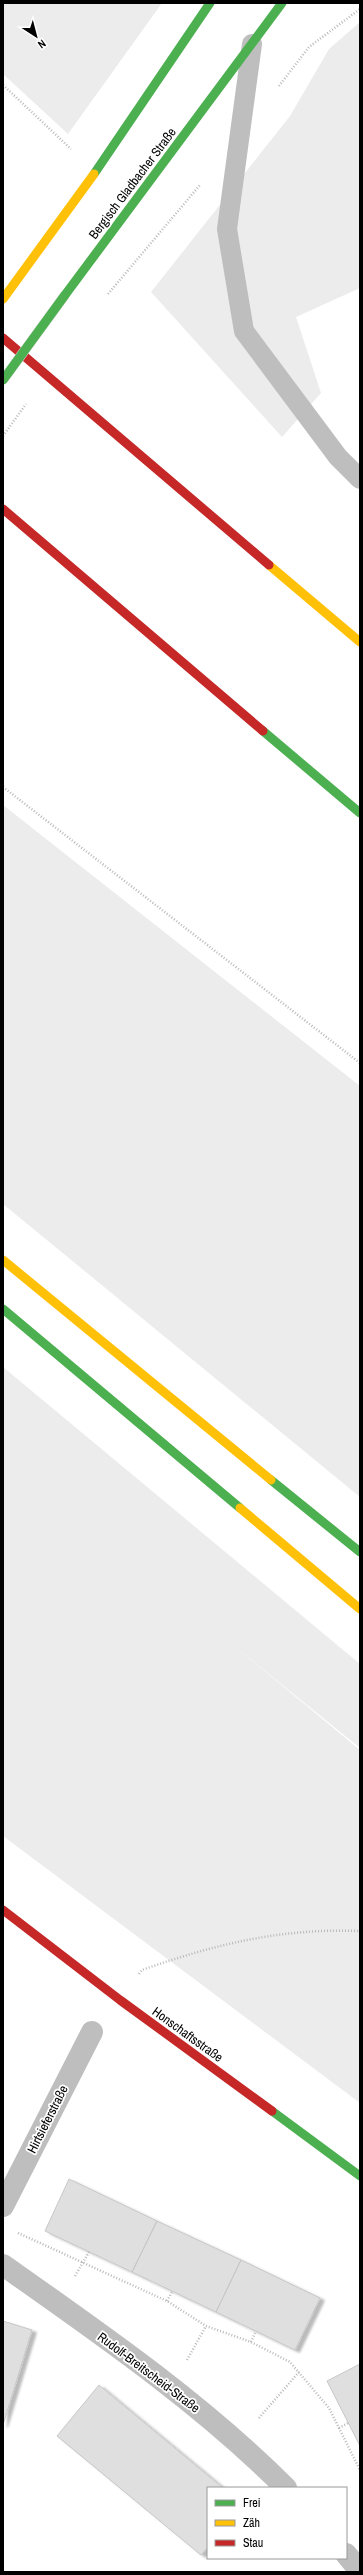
<svg xmlns="http://www.w3.org/2000/svg" width="363" height="2575" viewBox="0 0 363 2575" font-family="'Archivo Narrow',sans-serif">
	<defs>
		<filter id="shadow"><feDropShadow dx="4.5" dy="2.5" stdDeviation="1" flood-color="#0004"/></filter>
	</defs>
	<rect width="100%" height="100%" fill="#fff"/>
	<path fill="#ececec" d="M3 3H162L68 134 3 74Z
		M360 22V288L296 317 321 393 282 437 151 292 290 116 329 49Z
		M3 805 360 1086V1497L3 1204Z
		M3 1367 360 1664V1748L232 1644 360 1750V2103L3 1836Z"/>
	<path fill="#dfdfdf" stroke="#c7c7c7" filter="url(#shadow)" d="M69 2179 157 2221 132 2272 45 2231Z
		M157 2221 241 2260 216 2312 132 2272Z
		M241 2260 320 2298 295 2350 216 2312Z
		M3 2321 32 2330 3 2425Z
		M360 2364V2446L327 2381Z
		M99 2385 223 2488H208V2547L201 2555 57 2436Z"/>
	<g fill="none" stroke-linecap="round" stroke-linejoin="round">
		<path stroke="#b9b9b9" stroke-width="2.5" stroke-dasharray="1 2" stroke-linecap="butt" d="M3 85 71 149
			M279 86 309 47 360 9
			M108 294 200 185
			M3 787 360 1063
			M139 1974 142 1970C216 1944 281 1928 360 1931
			M18 2233 167 2301 206 2326 251 2342 290 2362 329 2408 360 2470
			M75 2276 89 2252
			M167 2301 172 2292
			M251 2342 256 2331
			M187 2360 206 2326
			M259 2418 299 2372
			M339 2428 348 2423"/>
		<path stroke="#bebebe" stroke-width="20" d="M252 44 227 229 244 331 338 457 360 479"/>
		<path stroke="#bebebe" stroke-width="22" d="M3 2206 92 2032
			M3 2265C101 2334 201 2403 286 2488
			M346 2554 360 2571"/>
		<path stroke="#4caf50" stroke-width="9" d="M94 174 210 3
			M65 295 282 3
			M263 731 360 813
			M3 1309 240 1508
			M271 1480 360 1552
			M272 2111 360 2176"/>
		<path stroke="#ffc107" stroke-width="9" d="M3 299 94 174
			M269 565 360 642
			M3 1260 271 1480
			M240 1508 360 1609"/>
		<path stroke="#c62828" stroke-width="9" d="M3 338 269 565
			M3 509 263 731
			M3 1910 120 2000 272 2111"/>
		<defs>
			<path id="fast-bridge" d="M3 380 65 295"/>
		</defs>
		<use href="#fast-bridge" stroke="#dbdbdb" stroke-width="10" stroke-linecap="butt"/>
		<path stroke="#b9b9b9" stroke-width="2.5" stroke-dasharray="1 2" stroke-linecap="butt" d="M3 436 26 404"/>
		<use href="#fast-bridge" stroke="#4caf50" stroke-width="9"/>
	</g>
	<g text-anchor="middle" stroke-width="3.5" stroke-linejoin="round" paint-order="stroke">
		<g font-size="13" fill="#000" stroke="#fff">
			<text transform="translate(132 183) rotate(-53)" y="5">Bergisch Gladbacher Straße</text>
			<text transform="translate(188 2034) rotate(36)" y="5">Honschaftsstraße</text>
			<text transform="translate(47 2119) rotate(-63)" y="5">Hirtsieferstraße</text>
			<text transform="translate(149 2372) rotate(37)" y="5">Rudolf-Breitscheid-Straße</text>
		</g>
	</g>
	<rect width="363" height="2575" fill="none" stroke="#000000" stroke-width="8"/>
	<rect x="207" y="2487" width="140" height="72" fill="#ffffff" stroke="#999999"/>
	<rect x="215" y="2500" width="20" height="6" fill="#4caf50" stroke="#999999"/>
	<text x="243" y="2507" font-size="12" fill="#000000">Frei</text>
	<rect x="215" y="2520" width="20" height="6" fill="#ffc107" stroke="#999999"/>
	<text x="243" y="2527" font-size="12" fill="#000000">Zäh</text>
	<rect x="215" y="2540" width="20" height="6" fill="#c62828" stroke="#999999"/>
	<text x="243" y="2547" font-size="12" fill="#000000">Stau</text>
	<g transform="translate(36 36) rotate(144)" stroke="#ffffff" stroke-width="3" paint-order="stroke">
	<path d="M0-3L7 15L0 10L-7 15Z" fill="#000000"/>
	<text y="-6" font-size="11" font-weight="bold" text-anchor="middle" fill="#000000">N</text>
	</g>
</svg>
